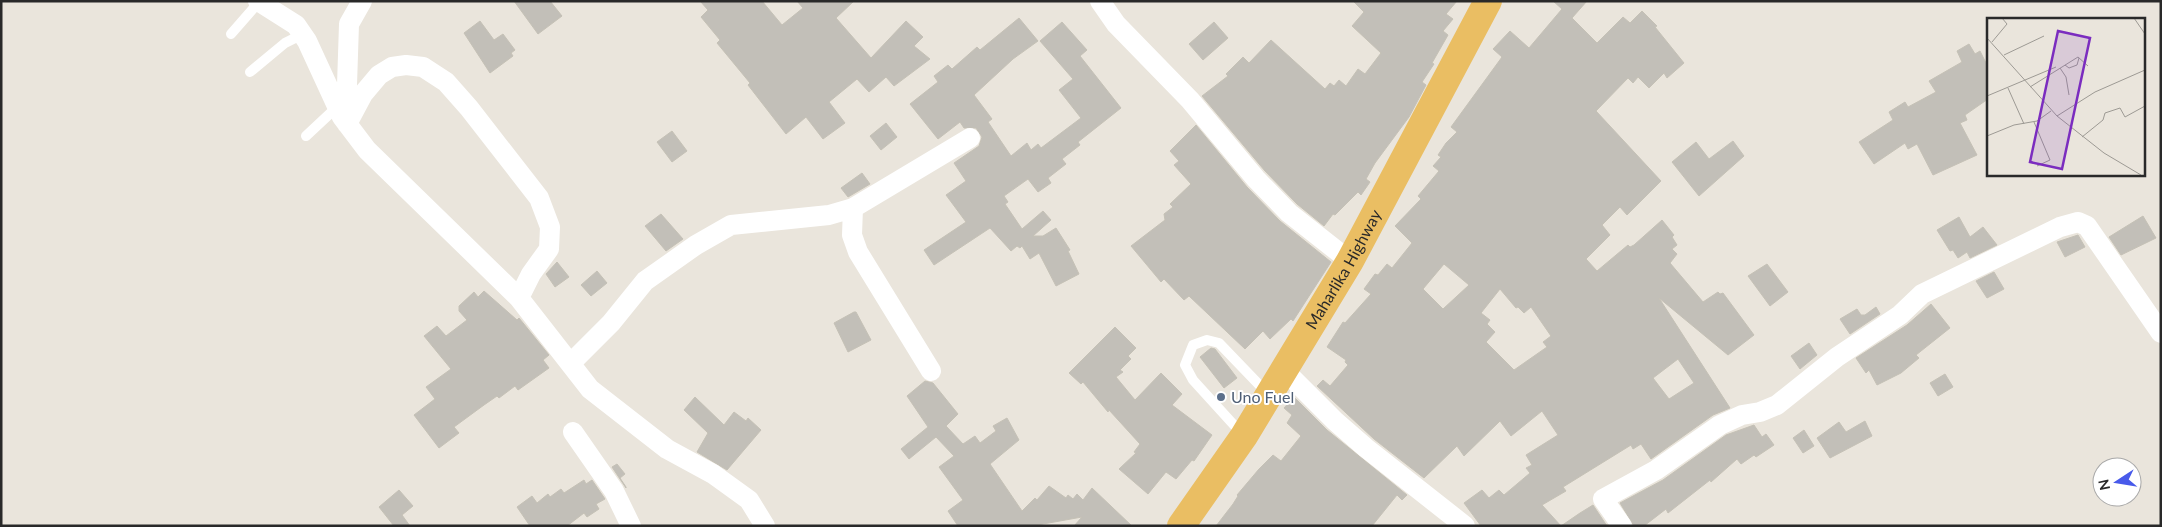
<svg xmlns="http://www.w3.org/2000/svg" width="2162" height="527" viewBox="0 0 2162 527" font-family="Lato,sans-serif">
	<rect width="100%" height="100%" fill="#eae5dc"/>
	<path fill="#c2bfb8" stroke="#c5c1b6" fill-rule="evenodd" d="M514 1H550L562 16 538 34Z
		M700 1H762L782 25 803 8 797 1H854L836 18 871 58 906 21 923 37 914 46 930 59 894 86 886 77 869 92 857 79 829 102 845 123 823 139 806 117 786 134 748 85 750 83 717 43 720 40 701 17 708 10Z
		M1353 1H1457L1446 14 1453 19 1443 31 1448 35 1432 63 1434 64 1422 82 1426 85 1409 117 1375 163 1366 179 1370 182 1361 195 1358 192 1335 215 1333 214 1324 226 1297 204 1265 171 1202 96 1228 76 1226 74 1243 57 1249 63 1271 40 1325 89 1330 83 1334 86 1339 80 1346 86 1358 69 1365 74 1381 53 1352 26 1364 12Z
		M1553 1H1587L1572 18 1597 43 1623 17 1630 23 1642 11 1657 26 1655 27 1684 63 1667 78 1664 73 1649 88 1638 77 1633 83 1628 78 1596 111 1661 181 1627 215 1620 207 1602 225 1610 235 1586 259 1597 271 1628 245 1630 247 1634 245 1662 220 1674 235 1672 237 1677 245 1672 249 1677 254 1670 263 1703 302 1718 292 1720 294 1723 293 1754 335 1728 355 1659 298 1730 408 1713 415 1651 459 1641 444 1633 449 1631 445 1563 487 1566 491 1542 505 1561 526H1481L1464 503 1482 490 1489 498 1499 490 1504 495 1530 473 1526 468 1532 465 1526 455 1558 435 1542 411 1511 436 1500 421 1464 456 1457 446 1424 478 1374 439 1317 386 1323 380 1330 386 1348 365 1345 362 1346 360 1327 347 1343 322 1345 323 1371 294 1364 289 1375 274 1378 275 1387 264 1392 268 1412 243 1395 226 1421 199 1418 196 1439 171 1433 166 1441 157 1438 155 1446 143 1457 132 1451 127 1502 57 1493 49 1510 31 1529 48 1562 9ZM1444 264 1469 285 1443 309 1423 289ZM1500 289 1516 308 1518 307 1524 313 1531 307 1551 336 1543 342 1547 347 1514 370 1486 342 1495 332 1487 324 1490 320 1481 313ZM1678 359 1694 383 1669 399 1653 378Z
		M1019 18 1038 41 1013 59 974 95 992 119 988 122 1011 156 1027 143 1031 150 1038 144 1041 148 1081 118 1059 90 1073 79 1040 41 1062 22 1087 50 1080 56 1121 108 1078 142 1080 145 1062 159 1066 164 1048 178 1051 183 1038 192 1028 179 1004 196 1008 202 1005 204 1022 229 1043 211 1051 220 1033 236H1043L1056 228 1070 250 1068 251 1079 274 1056 286 1039 253 1030 259 1022 246 1020 248 1017 246 1011 251 990 228 934 265 924 250 966 222 946 195 966 181 954 163 979 146 982 137 976 128H964L960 122 938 139 910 104 938 82 934 76 948 65 952 69 977 47 980 50Z
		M480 21 494 40 503 34 515 50 511 53 513 56 490 73 464 33Z
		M1214 22 1228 38 1203 60 1189 44Z
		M1969 44 1975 54 1980 51 1988 67V99L1965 115 1967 120 1960 123 1977 155 1933 175 1917 144 1908 149 1905 143 1874 164 1859 142 1893 120 1889 112 1905 102 1908 107 1936 92 1929 81 1962 62 1957 51Z
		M886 123 897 137 881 150 870 136Z
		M1196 125 1247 187 1280 221 1331 262 1293 321 1291 319 1270 339 1263 331 1245 349 1189 296 1184 300 1164 279 1161 282 1131 246 1165 220 1164 214 1173 207 1170 204 1191 184 1174 165 1179 161 1170 151Z
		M672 131 687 151 672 162 657 142Z
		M1733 141 1744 156 1699 196 1672 162 1696 142 1709 159Z
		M862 173 870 184 848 197 841 188Z
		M661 214 683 239 666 251 645 226Z
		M2143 216 2156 238 2121 255 2109 237Z
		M1959 217 1970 237 1983 227 1997 245 1970 258 1967 252 1958 258 1953 250 1950 251 1937 230Z
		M2078 235 2085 247 2065 257 2057 242Z
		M557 262 569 277 555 287 546 274Z
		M1767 264 1788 292 1770 306 1748 276Z
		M597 271 607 283 591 296 581 285Z
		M1994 272 2004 289 1987 298 1976 281Z
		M484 291 517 320 519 318 549 355 543 360 549 368 518 390 515 386 499 398 497 396 484 405 454 427 459 433 439 448 414 415 435 399 426 387 451 369 424 336 437 326 446 336 467 320 459 311V306L474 292 478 297Z
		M1931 304 1950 328 1916 355 1919 358 1901 373 1877 385 1869 370 1866 373 1856 358 1907 325Z
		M1876 307 1880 314 1850 334 1840 319 1857 309 1861 315H1865Z
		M854 312H856L871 340 848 352 834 323Z
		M1115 327 1136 348 1128 356 1131 359 1120 370 1123 372 1116 377 1135 400 1161 373 1182 394 1172 405 1212 435 1194 461 1192 460 1176 479 1166 472 1148 494 1119 469 1136 453 1134 452 1140 444 1109 410 1108 412 1083 382 1081 384 1069 373Z
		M1809 343 1817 355 1800 369 1791 356Z
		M1211 348 1215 349 1237 378 1224 388 1200 357Z
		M1945 374 1953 387 1938 396 1930 383Z
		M925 381 933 383 958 414 946 426 963 444 975 436 980 443 996 431 993 426 1007 418 1019 440 990 464 1022 511 1035 498 1037 500 1049 486 1066 498 1068 495 1073 499 1077 494 1083 500 1092 488 1132 526H1074L1082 517 1032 526H958L948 511 963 500 939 467 954 456 936 437 909 459 901 449 928 427 907 396Z
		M695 397 724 425 734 412 746 421 748 418 761 430 727 470 697 452 708 433 684 410Z
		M1294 397 1327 430 1407 495 1402 500 1397 495 1372 526H1216L1233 504 1238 496 1237 495 1259 469 1273 455 1281 461 1301 436 1287 423 1292 415 1284 408Z
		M1865 421 1872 436 1830 458 1817 438 1839 422 1846 432Z
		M1754 425 1762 437 1766 434 1774 445 1756 457 1754 455 1741 464 1737 459 1711 482 1710 480 1668 513 1666 509 1644 526H1634L1620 503 1663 480 1726 435Z
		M1804 430 1814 446 1803 453 1793 438Z
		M617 464 625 474 620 478 626 487V488L612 467Z
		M584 480 586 484 592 480 605 499 596 504 599 509 587 517 584 513 567 526H530L517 507 532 496 537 503 548 494 550 497 561 489 564 493Z
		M399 490 413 506 402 515 410 526H394L379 507Z
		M1593 505 1607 526H1561L1580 513Z"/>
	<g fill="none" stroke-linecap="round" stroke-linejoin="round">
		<path stroke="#fff" stroke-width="10" d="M231 34 259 2
			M250 72 285 43 303 34
			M306 136 337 107
			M1243 435 1193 380 1185 365 1193 345 1207 340 1219 343 1268 394"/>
		<path stroke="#fff" stroke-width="20" d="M258 1 296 25 307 41 342 117
			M362 1 349 24 347 85 342 117 367 150 519 298 590 389 667 449 713 474 749 500 765 526
			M1100 1 1116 24 1190 100 1256 179 1289 213 1350 261
			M347 124 363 94 379 75 392 67 406 65 423 67 446 82 469 108 539 198 550 227 549 249 531 274 519 298
			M853 208 852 235 858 252 931 371
			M571 363 611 323 645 281 696 245 731 225 829 215 853 208 970 138
			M1285 371 1335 421 1366 448 1465 526
			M573 432 614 491 631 526
			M1622 526 1603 499 1656 470 1720 425 1742 415 1760 412 1777 405 1837 357 1900 315 1922 294 2060 227 2078 222 2087 226 2161 333"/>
		<path stroke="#eabe63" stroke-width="28" id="s1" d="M1181 526 1244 436 1350 261 1488 1"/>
	</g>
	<circle fill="#5c6f8a" stroke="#fff" stroke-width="2" cx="1221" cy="397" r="5"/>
	<g text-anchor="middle" stroke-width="4" stroke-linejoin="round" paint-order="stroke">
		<g font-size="16" fill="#292929" stroke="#fff">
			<text dy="6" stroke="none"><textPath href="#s1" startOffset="304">Maharlika Highway</textPath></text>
		</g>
		<g font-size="16" fill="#4e5e75" stroke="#fff" text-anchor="start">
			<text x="1231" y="403">Uno Fuel</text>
		</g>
	</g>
	<g transform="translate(1987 18)">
		<rect width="158" height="158" fill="#eae5dc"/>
		<path fill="none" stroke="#9d9a94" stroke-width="1" d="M147 0 158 16M0 20 70 98 117 135 154 157M5 24 20 6 15 0M17 37 57 18M78 47 82 50 90 47 92 40M73 50 79 59 82 77M43 69 91 39 101 48M21 70 37 106M0 78 69 49M70 98 108 74 158 52M47 104 63 142 50 148M0 118 27 107 50 103 64 93M95 119 116 102 118 95 133 90 138 99 158 88"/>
		<path fill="#7b2cbf" fill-opacity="0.15" stroke="#7b2cbf" stroke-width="2.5" d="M71 13 103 20 75 151 43 144Z"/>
		<rect width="158" height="158" fill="none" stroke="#292929" stroke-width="2.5"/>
	</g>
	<rect width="2162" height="527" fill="none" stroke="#292929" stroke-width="5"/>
	<g transform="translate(2117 482) rotate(258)"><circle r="24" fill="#ffffff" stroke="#a9a9a9"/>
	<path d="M0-4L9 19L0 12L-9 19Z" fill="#485aea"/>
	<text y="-8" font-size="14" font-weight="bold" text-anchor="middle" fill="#292929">N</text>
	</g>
</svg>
